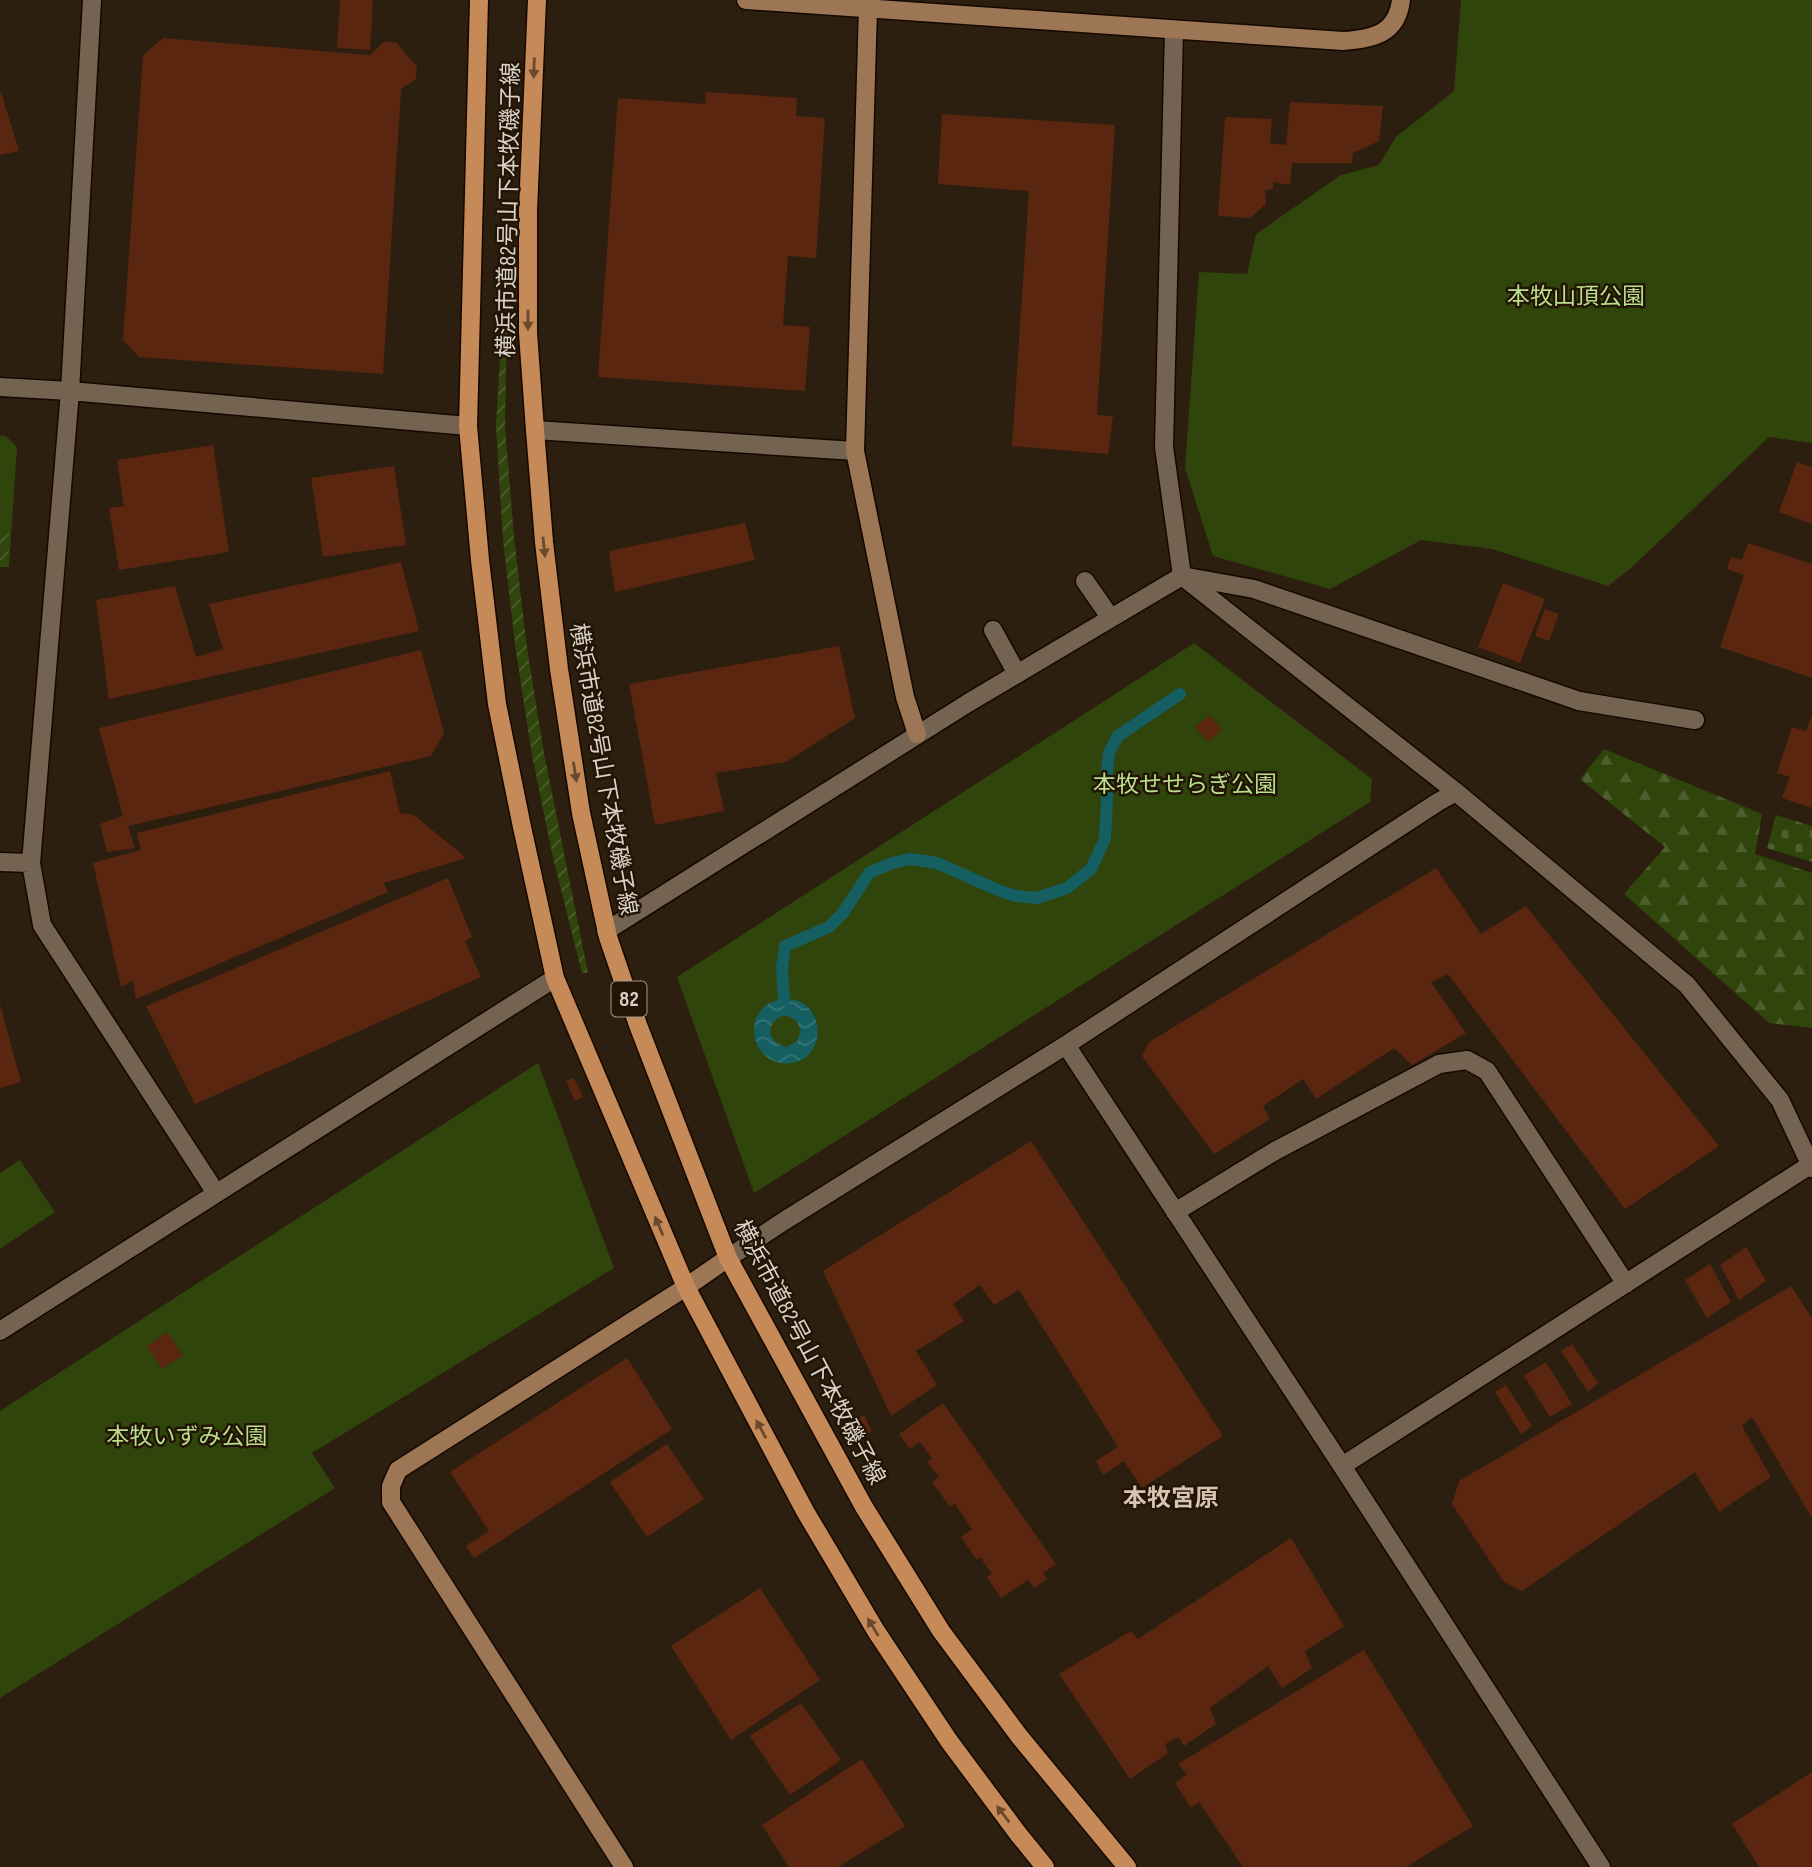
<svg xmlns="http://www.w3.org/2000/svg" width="1812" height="1867" viewBox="0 0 1812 1867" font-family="'Sofia Sans Condensed','Noto Sans JP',sans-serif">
	<defs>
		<pattern id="forest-firs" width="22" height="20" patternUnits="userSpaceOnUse" patternTransform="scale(1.75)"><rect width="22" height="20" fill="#2f450c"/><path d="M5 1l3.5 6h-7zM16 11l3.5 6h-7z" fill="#4d5f2e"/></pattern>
		<pattern id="cemetery-stones" width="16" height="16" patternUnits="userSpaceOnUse" patternTransform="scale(1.75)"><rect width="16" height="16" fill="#2f450c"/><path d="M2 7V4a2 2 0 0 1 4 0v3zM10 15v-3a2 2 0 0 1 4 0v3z" fill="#4d5f2e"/></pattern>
		<pattern id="garden-furrows" width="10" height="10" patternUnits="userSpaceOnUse" patternTransform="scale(1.75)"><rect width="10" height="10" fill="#2f450c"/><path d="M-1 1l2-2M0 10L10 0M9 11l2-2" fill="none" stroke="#4d5f2e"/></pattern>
		<pattern id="water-waves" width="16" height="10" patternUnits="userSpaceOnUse" patternTransform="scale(1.75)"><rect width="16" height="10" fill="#155f63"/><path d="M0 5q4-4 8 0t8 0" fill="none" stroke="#367578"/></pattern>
	</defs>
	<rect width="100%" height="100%" fill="#2c1f0f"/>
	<path fill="url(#forest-firs)" d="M1604 749 1762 814 1755 854 1812 873V1028L1769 1023 1624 894 1665 847 1580 779Z"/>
	<path fill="url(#cemetery-stones)" d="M1776 815 1812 826V862L1767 848Z"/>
	<path fill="#2f450c" d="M1461 0H1812V443L1769 437 1631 568 1608 586 1492 549 1421 540 1330 589 1213 556 1185 468 1199 272 1247 274 1256 234 1341 175 1379 165 1396 137 1454 91Z
		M0 436H6L17 447 9 567H0Z
		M1194 643 1372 779 1370 802 754 1193 677 977Z
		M538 1063 614 1268 312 1453 335 1488 0 1698V1411Z
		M20 1160 55 1212 0 1249V1173Z"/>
	<path fill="url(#garden-furrows)" d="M502 324H507L505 426 514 537 527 648 544 753 588 973H582L553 858 532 755 516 652 503 540 496 426Z
		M0 524 10 534 8 566 0 565Z"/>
	<path fill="url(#water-waves)" fill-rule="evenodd" d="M778 1000C783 1000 789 999 795 1000 817 1005 825 1036 810 1053 805 1059 798 1062 791 1063 751 1069 739 1009 778 1000ZM785 1015 796 1020 801 1030 797 1041 787 1047C766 1043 764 1021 785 1015Z"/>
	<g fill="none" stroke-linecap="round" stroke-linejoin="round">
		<path stroke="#155f63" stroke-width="12" d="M784 1000 782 967 785 946 829 927 843 913 869 873 892 863 910 859 937 863 1000 891 1016 896 1037 898 1067 888 1091 869 1105 839 1107 800V771L1109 753 1118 736 1180 694"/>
	</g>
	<path fill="#5b2610" d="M340 0H373L370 50 337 48Z
		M163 38 370 55 385 41 397 43 417 67 416 79 401 89 383 374 139 357 123 340 143 55Z
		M1 92 19 151 0 155V93Z
		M706 92 797 98 796 116 825 118 816 258 788 256 783 325 810 327 805 391 598 377 618 98 705 104Z
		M1290 102 1383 106 1379 141 1353 153 1352 163H1292L1290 185 1273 182V189L1265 190 1266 204 1250 218 1218 216 1225 117 1272 119 1270 143 1286 145Z
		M942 114 1115 125 1097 415 1113 416 1108 454 1012 446 1029 191 938 184Z
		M213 445 229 552 119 570 109 508 124 506 117 460Z
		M1797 462 1812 467V524L1779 512Z
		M394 466 406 545 323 557 311 478Z
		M745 523 755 560 615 592 609 551Z
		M1748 543 1812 564V678L1720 647 1744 575 1727 569 1731 557 1742 560Z
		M401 562 419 631 109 699 96 600 175 586 196 657 223 649 209 604Z
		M1503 583 1545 599 1520 663 1478 647Z
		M1545 609 1559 614 1549 641 1535 636Z
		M839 646 855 718 786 762 716 773 724 811 655 825 629 684Z
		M421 650 444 733 431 756 128 826 135 848 107 852 100 824 123 816 99 728Z
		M1210 715 1222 730 1208 742 1195 727Z
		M1812 715V808L1782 798 1790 777 1777 773 1792 727 1806 731Z
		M390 771 400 813 414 815 466 858 384 883 388 892 136 999 133 981 121 987 93 863 141 850 137 833Z
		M1436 868 1481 934 1526 906 1719 1146 1625 1209 1448 974 1431 982 1466 1033 1412 1065 1394 1048 1316 1099 1303 1079 1263 1106 1270 1119 1214 1154 1142 1056 1149 1042Z
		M448 878 472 937 465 941 481 977 195 1104 146 1006Z
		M0 1004 21 1082 0 1088Z
		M574 1078 583 1097 575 1101 566 1081Z
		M1031 1141 1223 1436 1142 1488 1124 1461 1103 1475 1096 1461 1118 1447 1019 1290 994 1305 980 1285 953 1304 964 1321 916 1351 937 1385 891 1416 823 1271Z
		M1746 1247 1766 1281 1739 1300 1720 1265Z
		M1710 1264 1731 1302 1707 1318 1685 1280Z
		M1791 1286 1812 1318V1518L1752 1417 1742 1426 1771 1477 1719 1512 1695 1472 1522 1591 1504 1582 1452 1504 1459 1481Z
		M167 1332 183 1355 162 1369 147 1346Z
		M1572 1344 1598 1383 1588 1392 1561 1351Z
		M627 1358 672 1429 474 1558 466 1546 489 1531 450 1472Z
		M1546 1362 1572 1404 1550 1417 1524 1376Z
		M1506 1385 1532 1426 1521 1434 1495 1392Z
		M943 1403 1056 1564 1043 1573 1047 1579 1034 1588 1028 1580 1001 1598 987 1577 992 1574 980 1557 977 1560 961 1537 972 1529 955 1504 950 1507 932 1482 939 1477 927 1462 932 1459 920 1442 910 1449 899 1434Z
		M864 1415 872 1431 864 1436 855 1420Z
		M667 1444 704 1499 647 1537 610 1482Z
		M1291 1538 1344 1626 1305 1651 1312 1668 1282 1688 1268 1666 1210 1708 1216 1724 1184 1746 1179 1737 1165 1744 1168 1753 1130 1779 1059 1674 1131 1631 1138 1639Z
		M760 1588 820 1680 731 1740 671 1646Z
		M1364 1650 1473 1826 1406 1867H1243L1199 1802 1191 1808 1175 1783 1187 1774 1178 1764Z
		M801 1703 841 1760 790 1795 750 1736Z
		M862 1759 905 1826 838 1867H789L762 1825Z
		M1812 1772V1867H1759L1732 1824Z"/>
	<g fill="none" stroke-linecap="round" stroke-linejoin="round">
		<defs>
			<path id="lane" d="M1085 581 1110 617
				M993 630 1017 674
				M1579 701 1695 720
				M1175 1212 1275 1151 1439 1064 1467 1060 1487 1071 1626 1284
				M1342 1466 1810 1165"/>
			<path id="street" d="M92 0 70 391 31 863 42 925 216 1193
				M1174 30 1164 447 1182 576 1456 792 1687 985 1780 1100 1812 1168
				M0 387 70 391 468 426
				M535 430 855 451
				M0 862 31 863
				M606 931 968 703 1182 576 1254 589 1579 701
				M1066 1045 1342 1466 1601 1867
				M728 1258 784 1221 1066 1045 1438 802 1456 792
				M0 1331 555 978"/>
			<path id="secondary" d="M746 0 1343 41C1373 39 1397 34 1401 0
				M868 8 855 451 905 697 917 734
				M624 1867 391 1502V1486L398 1470 686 1287 728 1258"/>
			<path id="primary" d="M479 0 468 426 480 560 497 704 522 827 555 978 686 1287 805 1511 876 1631 949 1741 1019 1835 1045 1867
				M537 0 528 210V333L535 430 544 542 559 669 581 813 608 937 638 1025 728 1258 864 1507 941 1631 1019 1736 1127 1867"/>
		</defs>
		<use href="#lane" stroke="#140800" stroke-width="21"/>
		<use href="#street" stroke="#140800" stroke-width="21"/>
		<use href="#secondary" stroke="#140800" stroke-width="21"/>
		<use href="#primary" stroke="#140800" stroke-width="21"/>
		<use href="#lane" stroke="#746351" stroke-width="18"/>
		<use href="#street" stroke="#746351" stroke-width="18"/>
		<use href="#secondary" stroke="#9d7655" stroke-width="18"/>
		<use href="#primary" stroke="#c68958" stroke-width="18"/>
	</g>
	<defs><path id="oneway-solid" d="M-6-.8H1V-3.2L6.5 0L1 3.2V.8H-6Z" transform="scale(1.75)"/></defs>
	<g fill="#6c492b">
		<use href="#oneway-solid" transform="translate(534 68) rotate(92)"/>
		<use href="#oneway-solid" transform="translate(528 320) rotate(90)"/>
		<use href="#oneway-solid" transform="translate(544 547) rotate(84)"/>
		<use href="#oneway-solid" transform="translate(575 772) rotate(81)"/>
		<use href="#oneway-solid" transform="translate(659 1226) rotate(-113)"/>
		<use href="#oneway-solid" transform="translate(761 1429) rotate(-118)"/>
		<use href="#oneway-solid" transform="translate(873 1627) rotate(-121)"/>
		<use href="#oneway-solid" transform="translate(1003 1814) rotate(-127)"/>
	</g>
	<g text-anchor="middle" stroke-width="5" stroke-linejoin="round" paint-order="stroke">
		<rect fill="#221506" stroke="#a3998d" stroke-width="2" x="611.5" y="981.5" width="35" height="35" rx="5"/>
		<g font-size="21" font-weight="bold" fill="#dad1c7">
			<text x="629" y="1006">82</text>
		</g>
		<g font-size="23" fill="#dad1c7" stroke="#221506">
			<text transform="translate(508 210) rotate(-89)" y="8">横浜市道82号山下本牧磯子線</text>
			<text transform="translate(604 769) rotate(80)" y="8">横浜市道82号山下本牧磯子線</text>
			<text transform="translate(810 1352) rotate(62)" y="8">横浜市道82号山下本牧磯子線</text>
		</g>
		<g font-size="23" fill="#badf8c" stroke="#221506">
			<text x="1576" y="304">本牧山頂公園</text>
			<text x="1185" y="792">本牧せせらぎ公園</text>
			<text x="187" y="1444">本牧いずみ公園</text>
		</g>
		<g font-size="24" font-weight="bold" fill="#d7c4b0" stroke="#221506">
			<text x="1171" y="1506">本牧宮原</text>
		</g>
	</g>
</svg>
